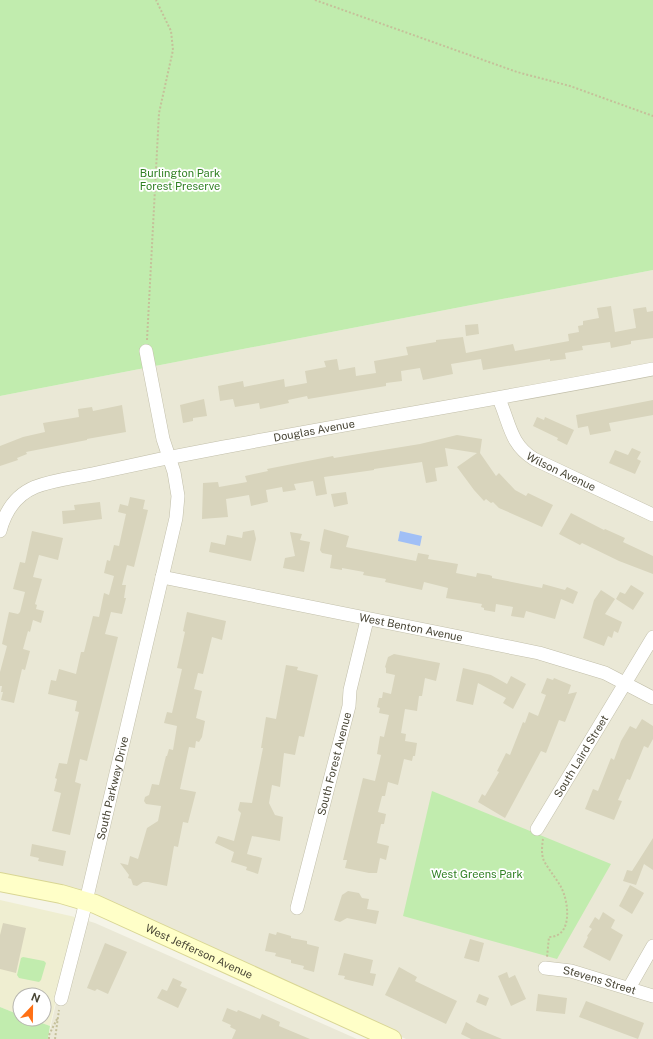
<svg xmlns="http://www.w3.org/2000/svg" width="653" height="1039" viewBox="0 0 653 1039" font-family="'Public Sans',sans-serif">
	<rect width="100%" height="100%" fill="#f5f4e8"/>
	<path fill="#eae8d6" d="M653 270V1039H406L76 888 0 873V396Z
		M75 917 95 923 357 1039H48Z"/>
	<path fill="#efeed1" d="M0 900 75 917 50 1026 31 1019H44V995H20V1015L0 1007Z"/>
	<path fill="#c1ecae" d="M0 0H653V270L0 396Z
		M432 791 611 864 557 959 403 916Z
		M23 957 44 961 46 963 41 980 39 982 19 978 17 975 21 958Z
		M0 1007 20 1015V1019H31L50 1026 48 1039H0Z"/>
	<path fill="#a0bff6" d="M400 531 422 536 420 546 398 541Z"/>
	<path fill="#d8d4bc" d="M611 306 615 332 636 328 633 309 646 307 647 312 653 311V338L631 341V344L611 348 610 342 582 346 583 350 565 353 566 359 550 361V359L483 370 481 359 451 364 453 374 423 380 420 368 401 371 402 381 386 383V386L308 399 307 396 288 400 289 403 260 409 259 403 235 407 233 399 220 401 218 386 243 381 244 387 284 379 285 387 307 383 305 371 326 367 324 361 337 359 339 370 355 367 356 376 376 373 374 361 408 355 406 347 436 342V340L463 337 466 353 513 344 515 351 569 341 568 334 579 332 578 326 583 325V321L599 318 597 308Z
		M478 324 479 334 466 336 465 325Z
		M204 399 207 416 193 418V421L183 423 180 405Z
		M653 400V415L609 423 611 431 590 435 588 426 578 428 576 415Z
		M122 405 126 432 87 439V440L26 452 27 454 17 458 18 460 0 466V446L23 437 45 432 43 423 79 417 78 409 92 407 93 411Z
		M537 417 544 420 545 417 574 430 567 445 557 440 558 438 533 426Z
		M457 435 482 439 480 453 496 476 499 473 515 490 526 496 528 493 553 505 542 527 499 508 493 502 491 503 486 499 484 501 474 490 457 467 477 453 445 448 448 466 435 468 437 481 426 483 422 462 374 469V470L324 477 327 494 316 496 313 481 294 484 296 490 283 492 282 487 266 490 268 502 251 506 249 495 226 499 228 517 202 519 203 483 218 482 219 487 247 482 245 476 268 471 267 469 333 456 334 458 420 444Z
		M632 448 641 452 637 459 641 461 635 474 609 463 615 450 628 455Z
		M346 492 348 504 334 507 331 494Z
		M130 497 145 500 143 509 148 510 134 567 127 565 122 585H126L124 598H126L122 614 111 612 105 634 118 637 87 761 80 759 75 782 81 784 70 835 52 831 61 793 54 791 57 779 55 778 59 763 67 764 79 712 75 711 77 701 48 694 51 680 56 681 59 669 76 674 81 652H84L93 616 99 617 104 593 109 595 114 576 104 573 107 560 110 561 114 545 119 546 126 514 118 512 120 504 128 506Z
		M100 502 102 519 63 524 62 511 75 510 74 505Z
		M571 513 604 530 605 529 625 538 623 542 653 556V574L619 561 582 543 580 545 559 534Z
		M324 529 349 536 346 547 416 561 418 553 429 555 428 559 458 564 456 573 476 577 477 573 489 575 492 576V578L542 588 543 584 565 590 567 587 578 592 573 604 561 599 555 619 526 611 524 618 511 616 513 607 496 604 495 612 484 610V608L481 607 482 604 446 598 448 588 424 582 422 590 385 582 386 579 363 575 364 572 342 568V570L330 568 332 555 322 553 320 550Z
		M254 530 256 539 251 561 209 552 211 542 225 545 227 535 242 538 243 532Z
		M32 531 63 538 58 560 39 555 33 577 42 579 35 604 37 605 36 609 44 611 41 623 33 620 30 632 28 631 23 649 30 651 25 670 22 669 14 703 1 700 3 692H1L2 686H0V672L7 646 2 644 9 612 18 614 20 612 25 592 13 589 20 562 25 563Z
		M290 532 302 534 300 540 310 542 304 572 283 568 285 558 295 556Z
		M631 585 644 593 633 610 616 599 620 592 625 594Z
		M601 590 615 599 605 614 622 622 618 633 614 631 612 638 608 636 604 646 583 638 594 600Z
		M187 612 226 621 222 640 212 637 203 674 198 673 194 689 202 691 196 718 205 721 202 737 199 742 196 741 195 748 189 747 180 789 196 792 188 823 183 822 178 847 174 846 167 886 148 882H143L137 886 133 885 131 879 128 878 129 875 120 863 128 865 130 856 138 859 147 828 158 821 161 806 146 804 144 801 145 797 149 795 152 784 159 785 166 756H167L169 749 173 750 177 726 164 723 167 712 172 713 182 669 177 668 185 632 183 631Z
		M394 654 440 663 436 681 425 678 422 696H419L417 711 405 709 401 733 406 734 405 741 417 743 415 756H413L412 761 404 759 398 785 388 782 385 796H382L378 812 386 814 384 824H381L377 843 389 846 386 860 380 858 377 873H369L345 868 347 860H343L363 778 375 781 381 755 377 754 380 736 384 737 389 715 379 713 380 708 377 707 379 698H382L383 692 391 694 395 675 386 673V668L385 667 388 657Z
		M286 665 298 667 297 670 318 675 304 737 299 736 295 755 284 753 280 787 272 785 269 803 275 815 283 817 280 841 252 836 247 854 262 858 258 874 246 870 247 867 231 862 234 852 215 843 218 836 234 841 241 813 238 810 240 802 252 803 263 748H261L266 717 276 719Z
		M463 668 491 675 507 684 511 676 526 684 513 709 503 703 506 698 478 683 473 705 456 701Z
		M547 678 553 680 554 678 571 685 568 694 577 692 565 722 559 720 546 753 541 751 505 818 478 802 482 794 485 796 499 772 497 771 506 753 510 755 523 722 525 723 529 712 538 716 546 695 541 693Z
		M642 719 653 726V739L648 748 644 746 630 780 627 779 618 800 622 801 614 820 585 809 593 789 598 791 611 758 614 760 621 741 630 726 636 729Z
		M653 838V870L644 864 636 885 623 881 627 870 632 871Z
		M32 844 66 851 63 866 38 861 39 858 30 856Z
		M630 885 644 893 632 914 619 906Z
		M348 891 359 893 362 898 369 899 367 909 379 911 376 924 347 918 340 922 334 920 342 895Z
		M603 912 615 920 611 928 623 935 610 961 583 947 588 937 587 936 592 929 589 927 595 917 599 920Z
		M3 923 26 928 16 973 0 969V935Z
		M277 932 291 936V938L307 941V944L319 947 314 972 303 969 304 966 291 963V960L275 956 276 953 265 951 269 933 276 935Z
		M470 939 484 943 479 962 464 958Z
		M105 943 127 952 108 994 97 989 95 991 87 988Z
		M344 953 373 960 370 973 376 974 373 986 344 979 345 976 338 975Z
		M399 967 417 977 415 981 457 1001 446 1024 385 995Z
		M507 972 509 978 515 975 526 999 511 1006 498 976Z
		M173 978 182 982 180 986 187 989 178 1008 157 998 162 989 167 991Z
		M479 994 489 998 486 1006 476 1002Z
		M538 994 567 998 565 1014 536 1011Z
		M586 1001 644 1023 638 1039 579 1017Z
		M227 1008 237 1012 238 1010 260 1019 262 1014 280 1022 279 1026 310 1039H232L236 1030 230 1027 231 1025 222 1021Z
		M466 1022 478 1029 502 1039H471L461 1034Z"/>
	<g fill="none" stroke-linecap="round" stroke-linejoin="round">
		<defs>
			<g id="street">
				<path id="s1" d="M499 399C510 424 510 444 534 459L653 515"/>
				<path id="s2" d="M0 531C5 512 16 495 35 487 53 480 73 478 92 474 136 464 180 455 224 447 367 420 510 397 653 369"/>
				<path id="s3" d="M162 577 539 653 605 673 653 698"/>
				<path id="s4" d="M537 829 653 637"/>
				<path id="s5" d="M297 908 349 706 350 690 367 620"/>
				<path id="s6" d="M545 968 571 971 653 996"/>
				<path d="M629 988 653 946"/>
				<path id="s7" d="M61 999 82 918 176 518 178 496 174 472 163 439 146 351"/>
			</g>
			<g id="secondary">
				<path id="s8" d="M0 882 61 894 95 904 392 1039"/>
			</g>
		</defs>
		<use href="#street" stroke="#c2bfaa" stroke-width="14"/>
		<use href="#secondary" stroke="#d9d694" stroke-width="20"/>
		<path stroke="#c5c09a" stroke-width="2" stroke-dasharray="2 2" stroke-linecap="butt" d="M315 0 517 72 570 86 653 116
			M147 340 159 113 173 50 171 31 156 0
			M543 839C542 846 541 854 544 861 549 870 556 878 561 887 569 902 573 937 549 937L547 957
			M49 1039V1035L57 1019
			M55 1039 59 1010"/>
		<use href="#street" stroke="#fff" stroke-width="13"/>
		<use href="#secondary" stroke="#ffffc8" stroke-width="18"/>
	</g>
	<g text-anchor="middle" stroke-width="3.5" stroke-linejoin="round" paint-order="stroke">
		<g font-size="11" fill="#318124" stroke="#fff">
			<text x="180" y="177">Burlington Park<tspan x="180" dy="13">Forest Preserve</tspan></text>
			<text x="477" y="878">West Greens Park</text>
		</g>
		<g font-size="11" fill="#494636" stroke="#fff">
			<text dy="4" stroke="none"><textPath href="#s2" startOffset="343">Douglas Avenue</textPath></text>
			<text dy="4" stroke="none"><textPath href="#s1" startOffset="101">Wilson Avenue</textPath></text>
			<text dy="4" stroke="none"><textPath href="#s3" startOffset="254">West Benton Avenue</textPath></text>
			<text dy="4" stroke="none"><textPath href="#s4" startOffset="85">South Laird Street</textPath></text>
			<text dy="4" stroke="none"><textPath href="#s5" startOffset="149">South Forest Avenue</textPath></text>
			<text dy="4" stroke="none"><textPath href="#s7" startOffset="217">South Parkway Drive</textPath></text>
			<text dy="4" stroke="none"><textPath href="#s8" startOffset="212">West Jefferson Avenue</textPath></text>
			<text dy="4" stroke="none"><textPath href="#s6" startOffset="56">Stevens Street</textPath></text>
		</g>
	</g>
	<g transform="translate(32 1007) rotate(22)"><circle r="19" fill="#ffffff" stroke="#b6b5af"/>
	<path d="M0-3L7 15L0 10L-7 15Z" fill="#ff7015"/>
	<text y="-6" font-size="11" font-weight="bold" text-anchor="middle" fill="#494636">N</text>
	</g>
</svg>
